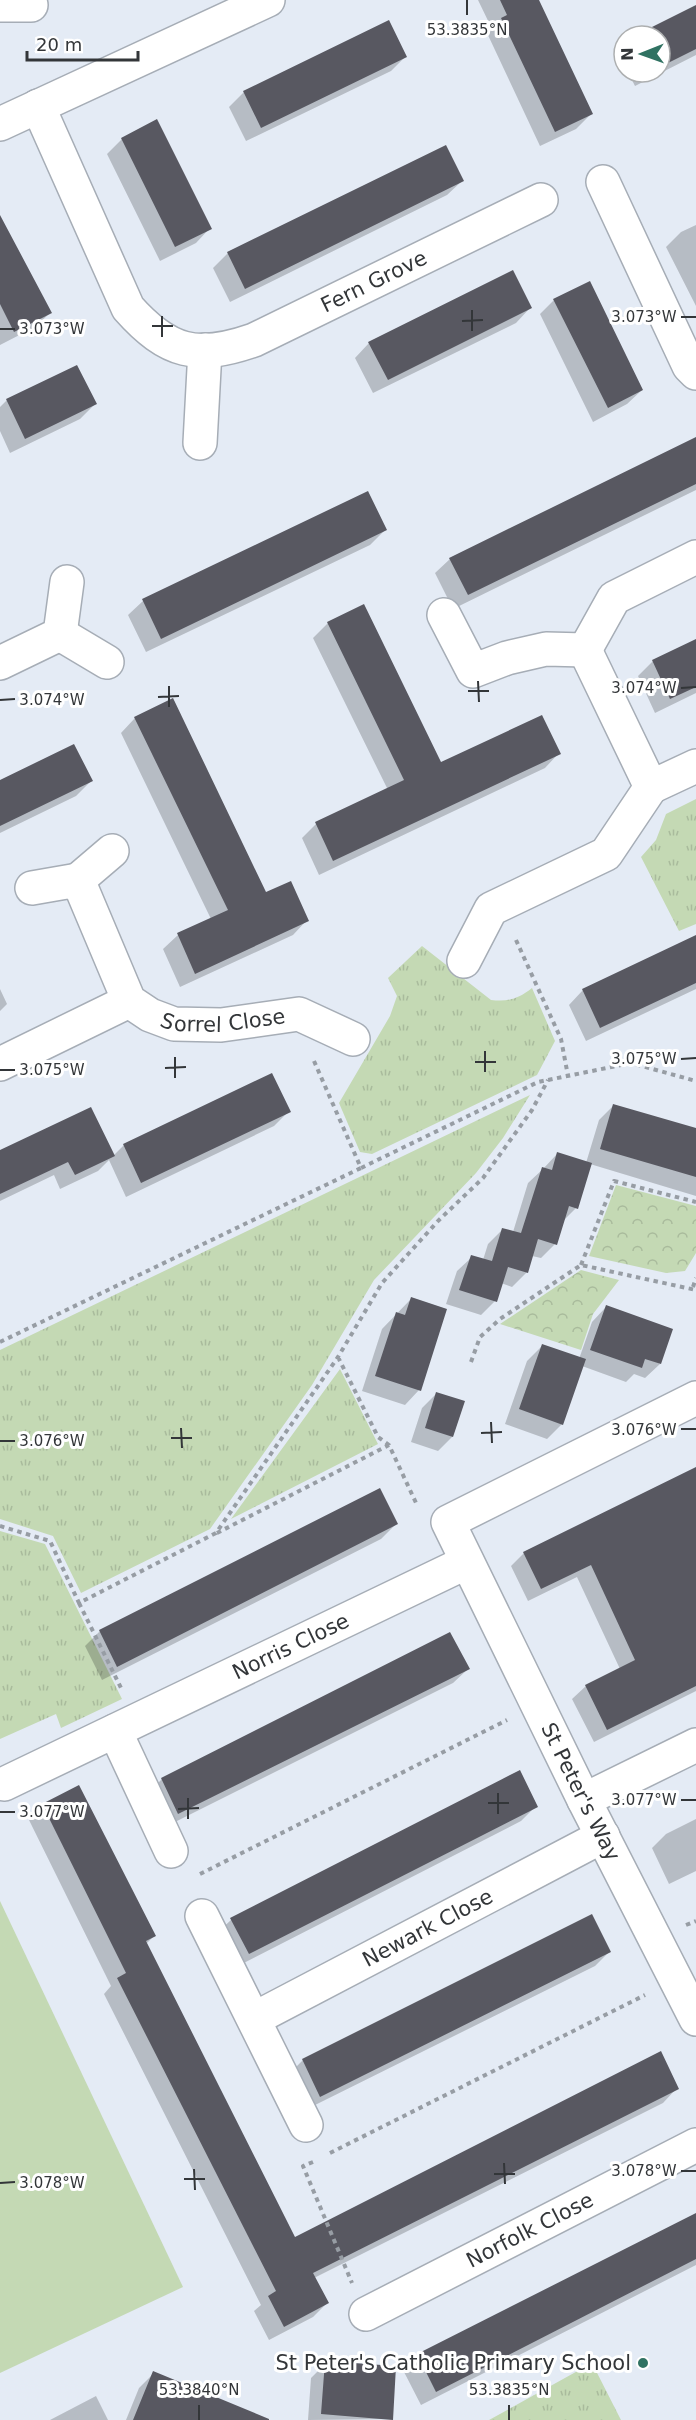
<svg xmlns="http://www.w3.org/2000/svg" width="696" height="2420" viewBox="0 0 696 2420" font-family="'DejaVu Sans',sans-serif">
	<defs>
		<pattern id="grass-tufts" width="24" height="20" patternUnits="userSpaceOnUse" patternTransform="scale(1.5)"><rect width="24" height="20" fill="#c4d9b4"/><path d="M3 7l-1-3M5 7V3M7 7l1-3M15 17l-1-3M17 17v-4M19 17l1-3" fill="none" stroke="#a9bb9c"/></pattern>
		<pattern id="forest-crowns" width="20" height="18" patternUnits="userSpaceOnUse" patternTransform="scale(1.5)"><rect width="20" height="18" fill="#c4d9b4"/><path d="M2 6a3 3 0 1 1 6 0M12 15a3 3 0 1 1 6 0" fill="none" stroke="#a9bb9c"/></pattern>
	</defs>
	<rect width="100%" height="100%" fill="#e4ebf5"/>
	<path fill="url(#grass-tufts)" d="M696 799V924L679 931 641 857 656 840 666 814Z
		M422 946 491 1000C508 1002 518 999 532 988L555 1041 537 1075 372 1154 360 1152 339 1103 390 1016 397 996 388 978Z
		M530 1095 503 1138 476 1173 374 1280 312 1385 210 1529 81 1593 53 1536 0 1519V1350Z
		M340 1369 378 1444 231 1519Z
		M0 1531 45 1544 122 1699 61 1728 56 1714 0 1739Z
		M592 2363 621 2420H489Z"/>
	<path fill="url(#forest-crowns)" d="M616 1185 696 1206V1253L685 1271 666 1273 589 1256Z
		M581 1270 619 1280 593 1314 581 1350 500 1324Z"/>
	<path fill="#c4d9b4" d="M0 1901 183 2287 0 2373Z"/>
	<path fill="#0003" d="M478 0H539L538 1 591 114 576 129 540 146 487 33 492 29Z
		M696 7V55L635 86 628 72H660V36H638Z
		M624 47V64L618 53Z
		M406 56 391 71 246 141 229 107 244 92Z
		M122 139 210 228 196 243 160 261 107 154Z
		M462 181 447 195 230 302 213 268 228 253Z
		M0 217 50 313 35 327 0 345Z
		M696 225V306L666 247 681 232Z
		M554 300 642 390 627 404 593 422 540 314Z
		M530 308 516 323 373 393 355 358 369 343Z
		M7 400 95 404 80 419 10 453 0 431V407Z
		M696 441V490L453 609 435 573 450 559Z
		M385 530 370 545 146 652 128 615 143 601Z
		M328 623 441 764 559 753 545 768 319 875 302 838 316 824 388 790 313 638Z
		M696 641V693L655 713 638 676 653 661Z
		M135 718 266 894 307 920 293 935 180 987 163 949 178 935 211 919 121 733Z
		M91 781 76 796 0 833V782Z
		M696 937V989L586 1041 569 1005 583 990Z
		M0 989 7 1004 0 1011Z
		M613 1106 696 1130V1196L590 1164 576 1208 562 1222 555 1244 541 1258 532 1256 527 1272 512 1287 501 1283 495 1301 481 1315 446 1304 457 1271 472 1257 483 1260 488 1244 503 1229 513 1232 528 1183 543 1169 557 1154 586 1163 599 1120Z
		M289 1111 274 1126 126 1197 109 1160 98 1171 60 1189 54 1175 0 1201V1152L113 1156 124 1145Z
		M411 1299 445 1310 419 1390 405 1405 362 1391 382 1329Z
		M606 1307 660 1364 645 1378 634 1374 626 1382 582 1366 562 1424 547 1439 505 1424 527 1361 542 1346 579 1359 592 1322Z
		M437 1393 452 1437 438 1451 411 1442 422 1408Z
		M696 1468V1691L594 1742 572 1699 586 1686 620 1669 577 1577 528 1601 511 1566 524 1553Z
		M396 1524 381 1539 102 1680 85 1646 100 1631Z
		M468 1669 453 1683 163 1828 147 1794 162 1779Z
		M519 1772 536 1806 521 1821 234 1968 216 1934 231 1920Z
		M43 1805 154 1936 146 1944 295 2239 677 2088 663 2103 314 2278 328 2302 313 2317 269 2340 254 2311 261 2305 104 1994 111 1986 29 1820Z
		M696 1819V1871L669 1884 652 1848 666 1834Z
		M592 1916 609 1952 595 1966 305 2110 288 2075 303 2060Z
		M696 2215V2265L421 2405 403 2370 418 2355Z
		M326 2363 391 2419 308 2420 311 2378Z
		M154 2373 222 2420H126L139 2388Z
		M96 2396 108 2420H50Z"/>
	<path fill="#585861" d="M500 0H539L593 114 555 132 501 18 507 15Z
		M696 5V49L660 67V36H634Z
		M389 20 407 57 261 128 243 91Z
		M157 119 212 229 175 247 121 138Z
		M446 145 464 181 245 289 227 252Z
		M0 215 52 313 14 332 0 304Z
		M513 270 532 308 388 380 368 342Z
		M590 281 643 390 608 408 553 299Z
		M77 365 97 404 25 439 6 399Z
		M696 437V484L468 595 449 558Z
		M368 491 387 530 161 639 142 599Z
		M364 604 441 762 542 715 561 754 333 861 315 822 404 780 327 622Z
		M696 639V687L670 699 652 660Z
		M173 698 266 892 291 881 309 921 195 974 177 933 228 910 134 717Z
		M74 744 93 781 0 826V780Z
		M696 935V983L600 1028 582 989Z
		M272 1073 291 1112 141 1183 123 1144Z
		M613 1104 696 1128V1177L600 1149Z
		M91 1107 115 1156 75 1175 68 1162 0 1194V1150Z
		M557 1152 592 1163 578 1209 569 1206 557 1245 538 1239 528 1273 508 1267 497 1302 459 1290 471 1255 492 1261 502 1228 521 1233 542 1167 552 1170Z
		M411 1297 447 1309 421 1391 375 1376 396 1312 405 1315Z
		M606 1305 673 1329 661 1364 645 1359 642 1368 590 1350Z
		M542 1344 586 1359 563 1425 519 1409Z
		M436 1392 465 1401 453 1437 425 1428Z
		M696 1467V1686L607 1730 585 1685 635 1660 591 1565 541 1589 523 1552Z
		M380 1488 398 1524 117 1667 99 1630Z
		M450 1632 470 1669 178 1814 161 1778Z
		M520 1770 538 1807 249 1954 230 1918Z
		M79 1785 156 1936 146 1941 295 2237 661 2051 679 2089 313 2273 329 2303 284 2327 268 2296 276 2291 117 1978 126 1973 42 1804Z
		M592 1914 611 1952 320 2097 302 2059Z
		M696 2213V2259L436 2392 417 2354Z
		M325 2361 396 2366 393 2420 321 2414Z
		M153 2371 269 2419V2420H133Z"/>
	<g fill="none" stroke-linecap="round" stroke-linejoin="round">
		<defs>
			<g id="street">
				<path d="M0 5H31"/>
				<path id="s1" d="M38 106 128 308C168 353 197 360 254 340L541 200"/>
				<path d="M0 124 268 0"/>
				<path d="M603 182 689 366 696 373"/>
				<path d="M200 443 205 350"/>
				<path d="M444 615 473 671 507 658 546 649 585 650"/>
				<path d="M60 634 107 662"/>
				<path d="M585 650 614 598 696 557"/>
				<path d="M0 663 60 634 67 582"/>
				<path d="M651 787 696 766"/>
				<path d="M78 880 112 851"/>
				<path id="s2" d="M32 888 78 880 129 1001 150 1015 174 1024 221 1025 299 1014 353 1039"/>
				<path d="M464 961 491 909 606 854 651 787 585 650"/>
				<path d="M0 1064 129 1001"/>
				<path id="s3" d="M696 1398 448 1522 584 1800 696 2019"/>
				<path d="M115 1731 171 1851"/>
				<path id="s4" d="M4 1784 467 1562"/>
				<path d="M584 1800 696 1745"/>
				<path d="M202 1916 306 2125"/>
				<path id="s5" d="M254 2019 603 1836"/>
				<path id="s6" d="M366 2314 696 2145"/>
			</g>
		</defs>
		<use href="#street" stroke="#a6adb6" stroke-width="36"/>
		<path stroke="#979da4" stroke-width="4" stroke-dasharray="4.5 4.5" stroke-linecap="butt" d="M516 940 561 1039 568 1076
			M314 1061 361 1168 538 1082 631 1063 696 1081
			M581 1265 614 1181 696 1202
			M693 1287 696 1278
			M0 1342 361 1168
			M338 1357 378 1437 389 1445 417 1505
			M471 1362 480 1337 500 1319 581 1265 696 1290
			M0 1526 50 1541 79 1603 216 1533 338 1357 382 1283 438 1221 483 1178 532 1110 548 1080
			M217 1533 389 1445
			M79 1603 121 1688
			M200 1874 507 1720
			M686 1925 696 1921
			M330 2153 645 1995
			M313 2162 303 2166 352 2283"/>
		<use href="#street" stroke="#fff" stroke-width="33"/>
	</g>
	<path fill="none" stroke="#333639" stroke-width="2" d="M467 0V15M472 310V331M162 316V337M681 317H696M462 321 483 320M152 326H173M0 329H15M478 681 479 702M169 686V707M681 688 696 687M468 691H489M158 697 179 696M0 700 15 699M485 1051V1072M175 1057V1078M681 1059 696 1058M475 1062H496M165 1068 186 1067M0 1070H15M491 1422 492 1443M181 1428 182 1448M681 1429H696M481 1433 502 1432M171 1438H192M0 1441H15M498 1793V1814M188 1798V1819M681 1800H696M488 1803H509M178 1809 199 1808M0 1812H15M504 2163 505 2184M194 2169 195 2190M681 2171H696M494 2174H515M184 2179H205M0 2183 15 2182M199 2405V2420M509 2405V2420"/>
	<circle fill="#307262" stroke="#fff" stroke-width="2" cx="643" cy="2363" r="6"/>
	<g text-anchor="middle" stroke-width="6" stroke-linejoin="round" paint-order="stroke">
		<g font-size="21" fill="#333639" stroke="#fff">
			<text dy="7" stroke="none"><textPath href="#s1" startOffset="496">Fern Grove</textPath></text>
			<text dy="7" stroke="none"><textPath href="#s2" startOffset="278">Sorrel Close</textPath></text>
			<text dy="7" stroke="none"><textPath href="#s4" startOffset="318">Norris Close</textPath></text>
			<text dy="7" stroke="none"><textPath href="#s3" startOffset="578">St Peter's Way</textPath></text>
			<text dy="7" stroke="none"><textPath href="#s5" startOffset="196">Newark Close</textPath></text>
			<text dy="7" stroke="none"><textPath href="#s6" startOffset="184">Norfolk Close</textPath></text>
		</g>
		<g font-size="21" fill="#333639" stroke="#fff" text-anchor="end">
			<text x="631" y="2370">St Peter's Catholic Primary School</text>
		</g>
	</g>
	<g font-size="15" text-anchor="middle" fill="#333639" stroke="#fff" stroke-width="6" stroke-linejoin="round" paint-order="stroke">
		<text x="467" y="35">53.3835°N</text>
		<text x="644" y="322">3.073°W</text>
		<text x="52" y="334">3.073°W</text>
		<text x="644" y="693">3.074°W</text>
		<text x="52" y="705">3.074°W</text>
		<text x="644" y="1064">3.075°W</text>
		<text x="52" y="1075">3.075°W</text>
		<text x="644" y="1435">3.076°W</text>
		<text x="52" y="1446">3.076°W</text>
		<text x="644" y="1805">3.077°W</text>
		<text x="52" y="1817">3.077°W</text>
		<text x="644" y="2176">3.078°W</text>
		<text x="52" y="2188">3.078°W</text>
		<text x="199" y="2395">53.3840°N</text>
		<text x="509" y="2395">53.3835°N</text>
	</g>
	<g transform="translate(642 54) rotate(269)"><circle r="28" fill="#ffffff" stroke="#adafb0" stroke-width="1.5"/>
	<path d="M0-4.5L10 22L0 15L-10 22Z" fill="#307262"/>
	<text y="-9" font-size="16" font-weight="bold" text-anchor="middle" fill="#333639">N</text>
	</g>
	<path d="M27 51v9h111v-9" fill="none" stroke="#333639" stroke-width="3"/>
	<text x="36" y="51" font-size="18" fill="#333639" stroke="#ffffff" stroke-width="4.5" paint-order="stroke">20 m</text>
</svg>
